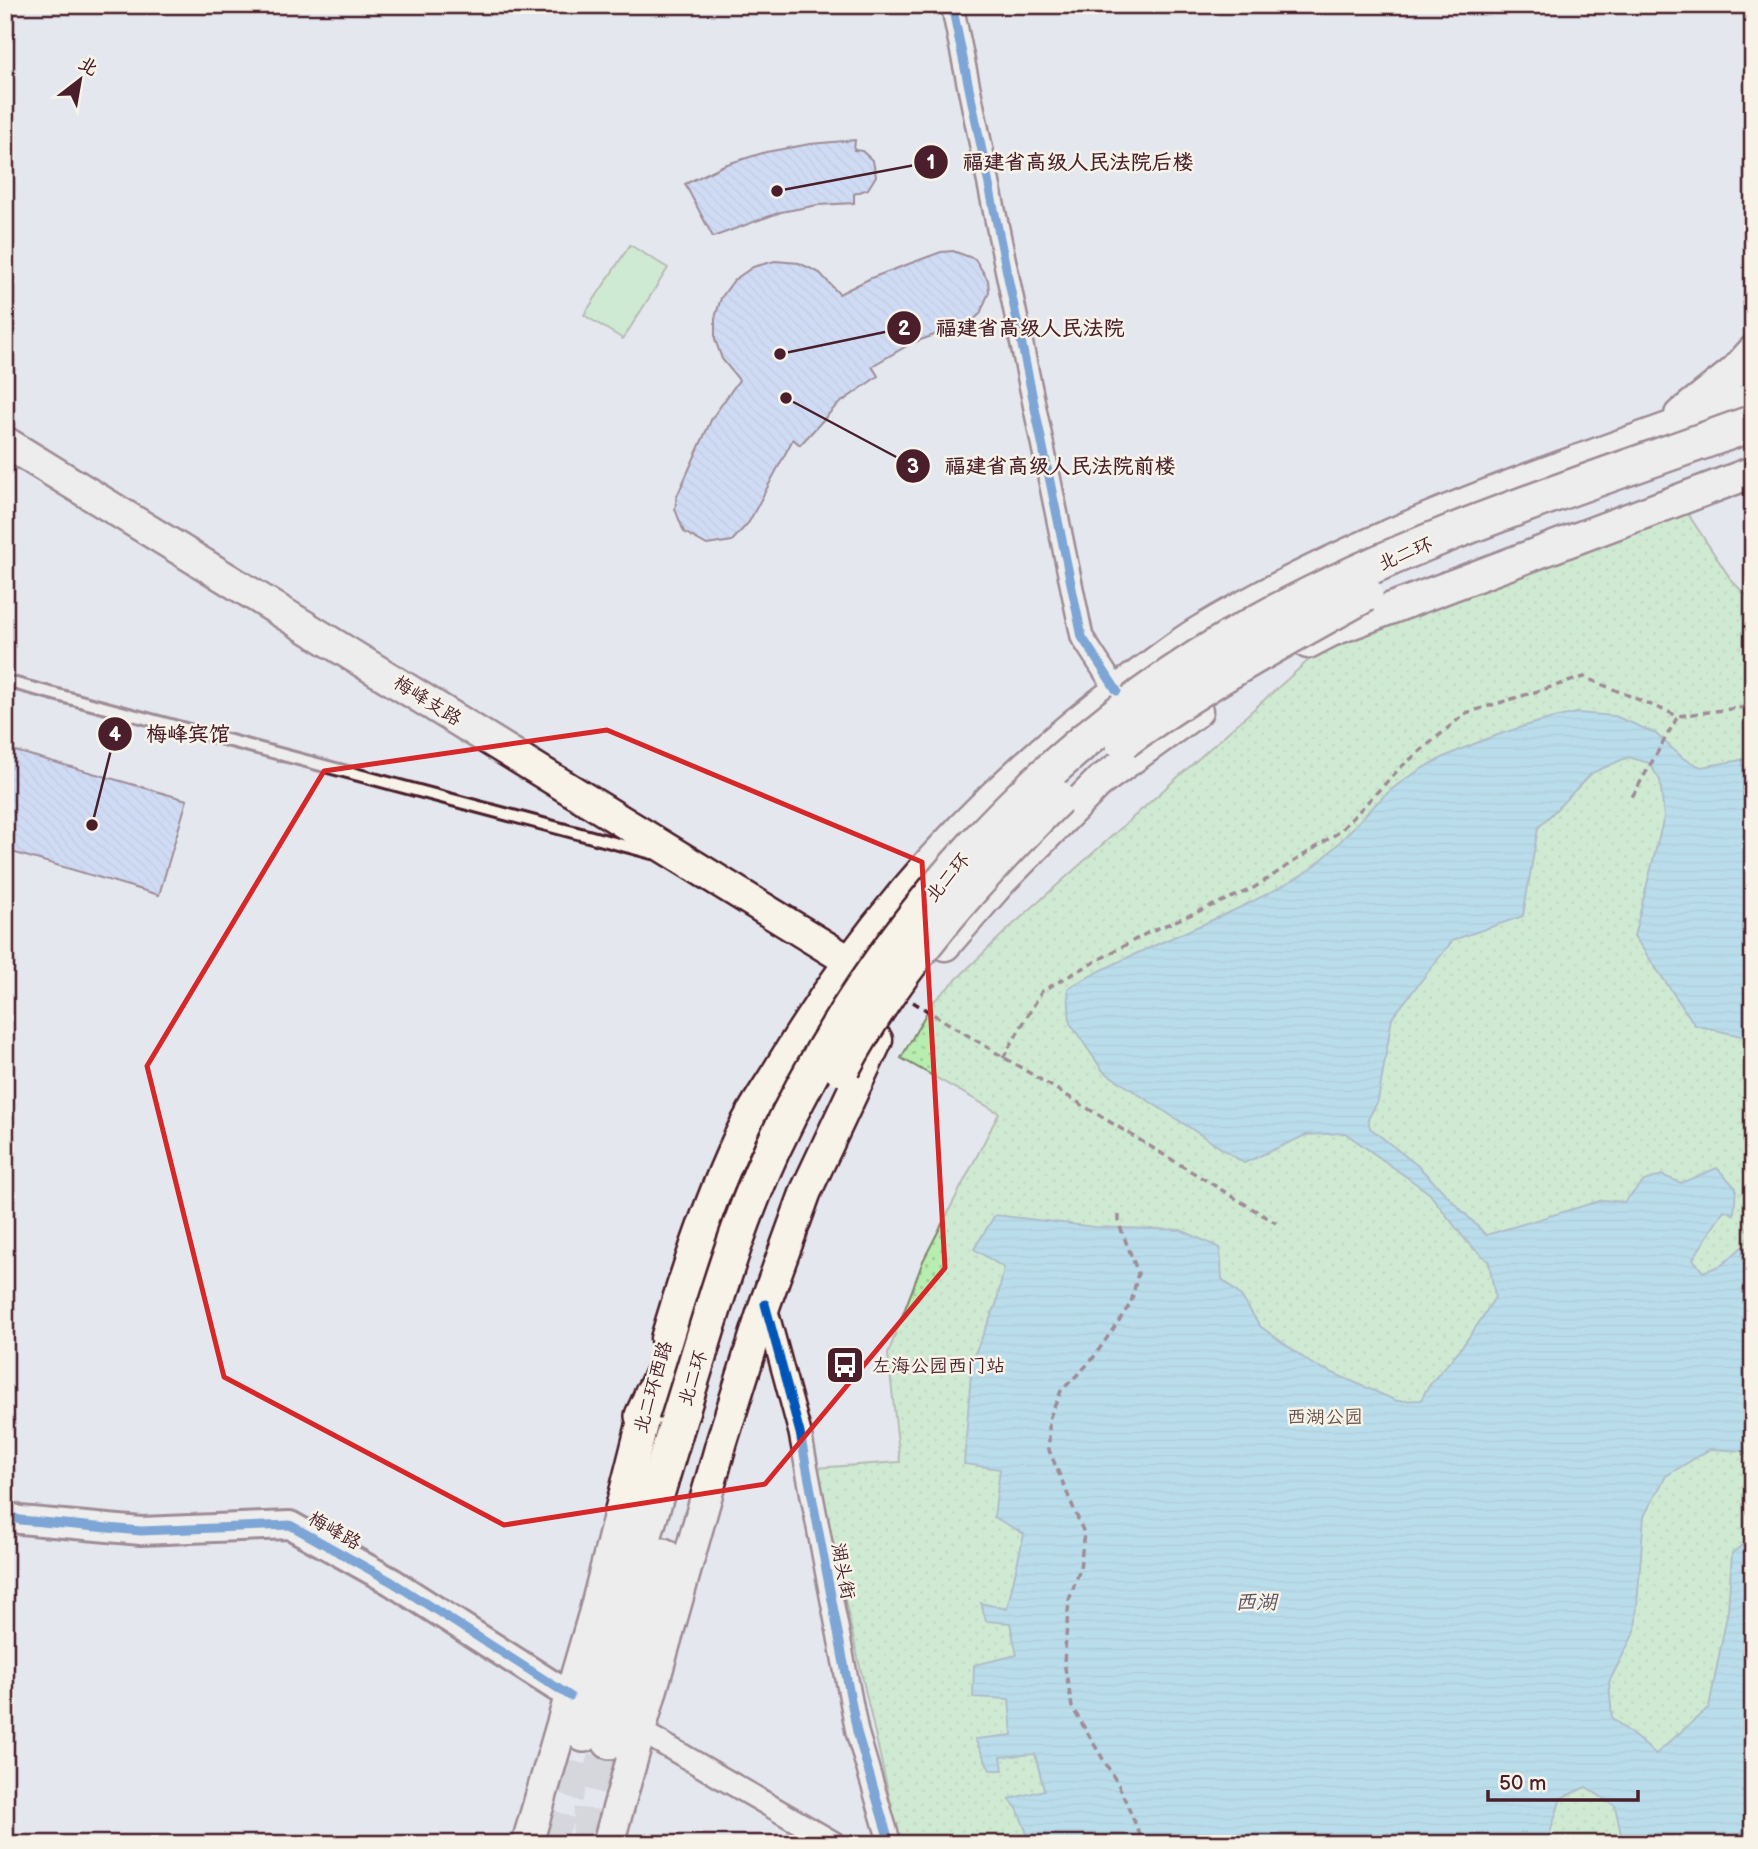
<svg xmlns="http://www.w3.org/2000/svg" width="1758" height="1849" viewBox="0 0 1758 1849" font-family="'Balsamiq Sans','LXGW WenKai TC',sans-serif">
	<defs>
		<pattern id="park-dots" width="8" height="8" patternUnits="userSpaceOnUse" patternTransform="scale(1.75)"><rect width="8" height="8" fill="#b7edaf"/><path d="M2 2h.1M6 6h.1" fill="none" stroke="#9fcb97" stroke-width="1.8" stroke-linecap="round"/></pattern>
		<pattern id="water-rules" width="6" height="5" patternUnits="userSpaceOnUse" patternTransform="scale(1.75)"><rect width="6" height="5" fill="#87d1e8"/><path d="M0 2.5h6" fill="none" stroke="#76b3c7"/></pattern>
		<pattern id="building-back-hatch" width="6" height="6" patternUnits="userSpaceOnUse" patternTransform="scale(1.75)"><rect width="6" height="6" fill="#b7cdfc"/><path d="M-1 5l2 2M0 0l6 6M5-1l2 2" fill="none" stroke="#9fb0d8"/></pattern>
	</defs>
	<rect width="100%" height="100%" fill="#e4e8ee"/>
	<filter id="ink" filterUnits="userSpaceOnUse"><feTurbulence type="fractalNoise" baseFrequency=".0143" numOctaves="2"/><feDisplacementMap in="SourceGraphic" scale="14" xChannelSelector="R" yChannelSelector="G"/><feConvolveMatrix kernelMatrix="1 2 1 2 8 2 1 2 1" color-interpolation-filters="sRGB"/></filter>
	<g filter="url(#ink)">
		<path fill="url(#park-dots)" stroke="#80866d" stroke-width="2" d="M1686 511 1732 581 1753 602V1844H900L815 1468 900 1462 888 1354 923 1261 999 1113 901 1058 932 1003 1007 930 1321 649Z"/>
		<path fill="#b7edaf" stroke="#80866d" stroke-width="2" d="M630 245 668 268 623 339 584 315Z"/>
		<path fill="url(#water-rules)" stroke="#6f8a9c" stroke-width="2" d="M1577 713 1615 716 1655 733 1684 759 1701 767 1753 758V859L1748 869 1753 893V1039L1695 1025 1634 936 1664 817 1660 780 1649 763 1628 757 1592 773 1538 828 1523 916 1453 940 1392 1018 1378 1101 1368 1119 1370 1128 1418 1166 1486 1235 1603 1200 1624 1202 1644 1181 1662 1175 1681 1183 1717 1168 1736 1188 1734 1214 1724 1210 1693 1259 1703 1272 1722 1265 1742 1247 1753 1254V1458L1743 1451 1710 1449 1666 1476 1644 1516 1635 1631 1609 1682 1612 1718 1656 1754 1709 1707 1728 1610 1732 1553 1753 1537V1844H1623L1615 1806 1586 1787 1561 1798 1548 1839 1540 1844H1031L1017 1808 1009 1799 1044 1790 1035 1754 1001 1757 1003 1770H990L975 1739 1012 1735 1009 1699 973 1697 974 1665 1017 1655 1010 1623 986 1621 981 1603 1007 1609 1024 1534 994 1517 1000 1469 964 1464 972 1360 996 1305 1004 1268 974 1249 995 1215 1095 1227 1181 1230 1220 1248 1222 1279 1241 1296 1260 1326 1312 1364 1397 1401 1421 1400C1431 1379 1441 1373 1454 1356 1470 1338 1483 1317 1495 1297L1489 1262 1468 1243 1429 1193 1345 1133 1306 1135 1244 1163 1103 1071 1070 1023 1068 988C1143 945 1229 919 1303 874 1335 854 1364 810 1396 786 1439 752 1524 723 1577 713Z"/>
		<path fill="url(#building-back-hatch)" stroke="#4a1f2b" stroke-width="2" d="M855 140 854 150 862 151 873 161 876 176 868 189 854 194V203L818 205 781 212 713 237 685 184 724 165 766 152 810 144Z
			M953 251 975 259 988 280 989 292 980 314 971 322 912 343 872 366 878 376 836 406 800 445 793 439 749 522 732 541 707 545 684 532 675 509 677 496 712 418 739 380 722 359 715 339V318L721 298 734 280 753 267 775 261 799 263 820 273 839 294 871 278 941 252Z
			M5 748 187 800 159 895 5 850Z"/>
		<g fill="none" stroke-linecap="round" stroke-linejoin="round">
			<path stroke="#c5c0c7" stroke-width="35" stroke-dasharray="35 18" stroke-linecap="butt" d="M545 1844 566 1795 584 1734
				M589 1844 592 1804 610 1741"/>
			<defs>
				<path id="service" d="M5 681 652 853"/>
				<path id="minor" d="M952 5 1082 637 1117 691
					M765 1304 800 1433 857 1732 890 1844
					M639 1730 836 1844"/>
				<path id="tertiary" d="M5 1515 20 1520 141 1531 290 1525 392 1582 570 1696"/>
				<path id="secondary" d="M1680 415 1734 372 1753 351
					M5 442 867 972
					M1308 643 1331 631 1753 472
					M945 945 1001 881 1099 782 1197 711
					M666 1339C686 1271 708 1204 738 1140 750 1112 769 1087 784 1061 874 910 992 782 1134 678 1157 662 1178 644 1202 630 1373 528 1566 465 1753 398
					M527 1844 595 1611 650 1393
					M608 1844 722 1441 765 1304 806 1191 877 1040"/>
				<path id="trunk" d="M643 1416 724 1242
					M584 1734 677 1425
					M610 1741 663 1556"/>
			</defs>
			<use href="#service" stroke="#4a1f2b" stroke-width="16"/>
			<use href="#minor" stroke="#4a1f2b" stroke-width="26"/>
			<use href="#tertiary" stroke="#4a1f2b" stroke-width="32"/>
			<use href="#secondary" stroke="#4a1f2b" stroke-width="35"/>
			<use href="#trunk" stroke="#4a1f2b" stroke-width="40"/>
			<path stroke="#4a1f2b" stroke-width="3.5" stroke-dasharray="7 5" stroke-linecap="butt" d="M1632 797 1678 716
				M913 1002 1276 1223
				M1003 1058 1042 991 1149 932 1252 889 1339 832 1401 767 1466 713 1584 677 1678 716 1753 706
				M1119 1215V1224L1138 1273 1131 1303 1091 1361 1061 1391 1049 1419V1450L1084 1533 1080 1569 1069 1600 1064 1662 1072 1707 1119 1786 1144 1844"/>
			<use href="#service" stroke="#f7f3e8" stroke-width="10"/>
			<use href="#minor" stroke="#f7f3e8" stroke-width="21"/>
			<use href="#tertiary" stroke="#f7f3e8" stroke-width="26"/>
			<use href="#secondary" stroke="#f7f3e8" stroke-width="30"/>
			<use href="#trunk" stroke="#f7f3e8" stroke-width="35"/>
			<defs>
				<path id="trunk-bridge" d="M1123 741C1199 685 1282 640 1365 594
					M842 1068C896 967 976 878 1057 798
					M677 1425C706 1334 731 1239 771 1152 874 930 1044 739 1260 621 1415 536 1588 483 1753 423"/>
			</defs>
			<use href="#trunk-bridge" stroke="#4a1f2b" stroke-width="40" stroke-linecap="butt"/>
			<use href="#trunk-bridge" stroke="#f7f3e8" stroke-width="35"/>
			<defs>
				<path id="cycleway" d="M952 5 1082 637 1117 691
					M765 1304 800 1433 857 1732 890 1844
					M5 1515 20 1520 141 1531 290 1525 392 1582 570 1696"/>
			</defs>
			<use href="#cycleway" stroke="#f7f3e8" stroke-width="13"/>
			<use href="#cycleway" stroke="#0057b8" stroke-width="9"/>
		</g>
	</g>
	<path d="M0 0H1758V1849H0ZM607 730 922 862 945 1268 765 1484 504 1525 224 1377 147 1066 324 771Z" fill="#e4e8ee" fill-opacity=".55" fill-rule="evenodd"/>
	<path fill="none" stroke="#d62828" stroke-width="5" stroke-linejoin="round" d="M607 730 922 862 945 1268 765 1484 504 1525 224 1377 147 1066 324 771Z"/>
	<defs>
		<symbol id="bus-square" viewBox="-11 -11 22 22"><rect x="-9" y="-9" width="18" height="18" rx="4" fill="#4a1f2b" stroke="#f7f3e8"/><path d="M-5-6H5V4H4V6H2V4H-2V6H-4V4H-5ZM-3.5-4V0h7V-4ZM-3.5 1.2v1.5H-2V1.2ZM2 1.2v1.5H3.5V1.2Z" fill="#fff"/></symbol>
	</defs>
	<g fill-rule="evenodd">
		<use href="#bus-square" x="823" y="1343" width="44" height="44"/>
	</g>
	<g text-anchor="middle" stroke-width="5" stroke-linejoin="round" paint-order="stroke">
		<g font-size="19" fill="#4a1f2b" stroke="#f7f3e8">
			<text transform="translate(1405 553) rotate(-23)" y="7">北二环</text>
			<text transform="translate(428 700) rotate(32)" y="7">梅峰支路</text>
			<text transform="translate(947 877) rotate(-50)" y="7">北二环</text>
			<text transform="translate(692 1378) rotate(-73)" y="7">北二环</text>
			<text transform="translate(652 1387) rotate(-74)" y="7">北二环西路</text>
			<text transform="translate(335 1530) rotate(29)" y="7">梅峰路</text>
			<text transform="translate(844 1571) rotate(79)" y="7">湖头街</text>
		</g>
		<g font-size="19" fill="#4a1f2b" stroke="#f7f3e8" text-anchor="start">
			<text x="872" y="1372">左海公园西门站</text>
		</g>
		<g font-size="19" fill="#65524c" stroke="#f7f3e8">
			<text x="1325" y="1423">西湖公园</text>
		</g>
		<g font-size="21" font-style="italic" fill="#5c5464" stroke="#f7f3e8">
			<text x="1256" y="1609">西湖</text>
		</g>
	</g>
	<path fill="none" stroke="#4a1f2b" stroke-width="2.5" d="M777 191L931 162M780 354L904 328M786 398L913 466M92 825L115 734"/>
	<g fill="#4a1f2b" stroke="#f7f3e8" stroke-width="2.5">
		<circle cx="777" cy="191" r="7"/>
		<circle cx="780" cy="354" r="7"/>
		<circle cx="786" cy="398" r="7"/>
		<circle cx="92" cy="825" r="7"/>
		<circle cx="931" cy="162" r="18"/>
		<circle cx="904" cy="328" r="18"/>
		<circle cx="913" cy="466" r="18"/>
		<circle cx="115" cy="734" r="18"/>
	</g>
	<g font-size="21" text-anchor="middle" font-weight="bold" fill="#fff">
		<text x="931" y="169">1</text>
		<text x="904" y="335">2</text>
		<text x="913" y="473">3</text>
		<text x="115" y="741">4</text>
	</g>
	<g font-size="21" text-anchor="middle" font-weight="bold" fill="#4a1f2b" stroke="#f7f3e8" stroke-width="5" stroke-linejoin="round" paint-order="stroke">
		<text x="1078" y="169">福建省高级人民法院后楼</text>
		<text x="1030" y="335">福建省高级人民法院</text>
		<text x="1060" y="473">福建省高级人民法院前楼</text>
		<text x="188" y="741">梅峰宾馆</text>
	</g>
	<rect width="1758" height="1849" fill="none" stroke="#f7f3e8" stroke-width="28"/>
	<rect x="14" y="14" width="1730" height="1821" fill="none" stroke="#4a1f2b" stroke-width="2.5" filter="url(#ink)"/>
	<g transform="translate(80 80) rotate(31)" stroke="#f7f3e8" stroke-width="5" paint-order="stroke">
	<path d="M0-5L12 26L0 18L-12 26Z" fill="#4a1f2b"/>
	<text y="-10" font-size="19" font-weight="bold" text-anchor="middle" fill="#4a1f2b">北</text>
	</g>
	<path d="M1488 1790v10h150v-10" fill="none" stroke="#4a1f2b" stroke-width="3.5"/>
	<text x="1499" y="1790" font-size="21" fill="#4a1f2b" stroke="#f7f3e8" stroke-width="5" paint-order="stroke">50 m</text>
</svg>
